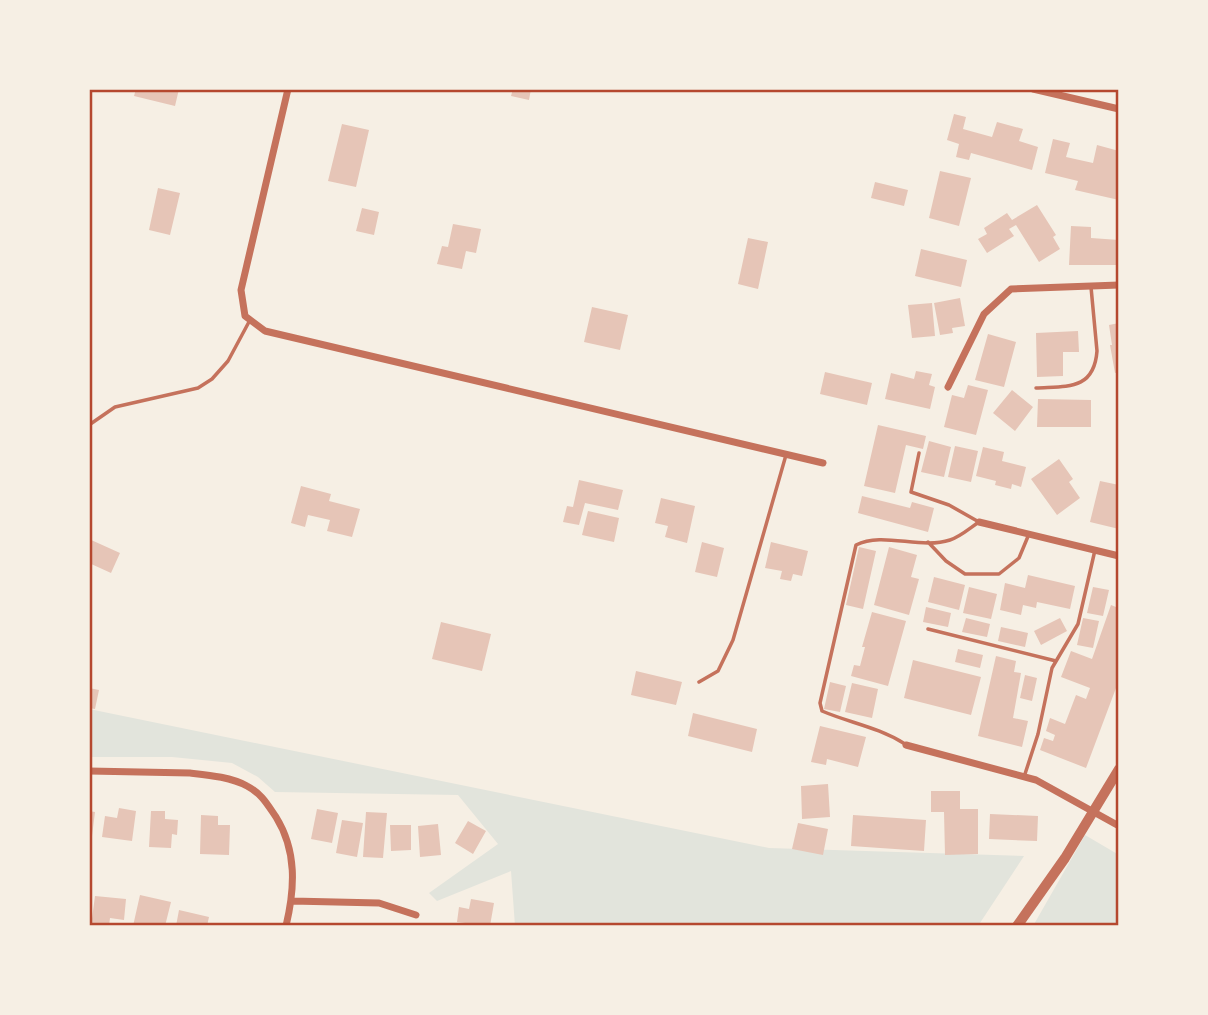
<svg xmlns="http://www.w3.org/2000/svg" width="1208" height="1015" viewBox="0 0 1208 1015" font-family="Signika,sans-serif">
	<rect width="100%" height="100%" fill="#f6efe4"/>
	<path fill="#e2e4dc" d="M89 709 769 848 1024 856 978 926H515L511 871 437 901 429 893 498 844 458 795 275 792 258 777 232 763 172 757H89Z
		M1085 835 1119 855V926H1033Z"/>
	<path fill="#e6c5b7" d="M136 89H179L175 106 134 96Z
		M513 89H531L529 100 511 96Z
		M954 114 966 117 963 129 992 137 997 122 1023 129 1019 141 1038 147 1032 170 971 153 969 160 956 157 959 144 947 140Z
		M342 124 369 130 356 187 328 181Z
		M1053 139 1070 143 1066 157 1093 163 1097 145 1119 151V200L1075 190 1078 181 1045 173Z
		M940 171 971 178 959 226 929 218Z
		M875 182 908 190 904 206 871 198Z
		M158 188 180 193 170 235 149 230Z
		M1037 205 1056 235 1053 237 1060 249 1039 262 1016 225 1009 229 1014 236 987 253 978 239 987 234 984 228 1007 213 1012 220Z
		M362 208 379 212 374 235 356 231Z
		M453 224 481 229 476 253 466 251 462 269 437 264 442 246 448 247Z
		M1071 226 1091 227V238L1119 240V265H1069Z
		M748 238 768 242 758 289 738 284Z
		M921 249 967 260 961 287 915 276Z
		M960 298 965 326 952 328 953 333 940 335 934 303Z
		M932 303 935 336 912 338 908 305Z
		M592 307 628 315 620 350 584 342Z
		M1119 323V372L1115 373 1110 345H1112L1109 325Z
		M1078 331 1079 352H1063V376L1037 377 1036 333Z
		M988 334 1016 342 1004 387 975 380Z
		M916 371 932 374 929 385 935 387 930 409 885 399 891 373 914 379Z
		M825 372 872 383 867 405 820 394Z
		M968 385 988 390 976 435 944 427 952 395 964 398Z
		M1012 390 1033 407 1015 431 993 413Z
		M1038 399 1091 400V427H1037Z
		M878 425 926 436 923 449 906 445 895 493 864 486Z
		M929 441 951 447 944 477 921 472Z
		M955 446 978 451 971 482 948 477Z
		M983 447 1004 452 1002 461 1026 467 1021 487 1012 484 1011 489 995 485 996 481 976 476Z
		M1059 459 1073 479 1069 482 1080 498 1057 515 1031 479Z
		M579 480 623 490 618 510 585 503 579 525 563 522 567 506 573 507Z
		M1100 481 1119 485V529L1090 522Z
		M301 486 331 494 329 501 360 509 352 537 327 531 330 520 308 515 305 527 291 523Z
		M862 496 910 508 912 502 934 508 928 532 858 513Z
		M661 498 695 506 687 543 665 537 668 526 655 523Z
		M588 511 619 518 614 542 582 535Z
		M89 539 120 553 111 573 89 563Z
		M702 542 724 548 717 577 695 572Z
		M771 542 808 551 802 576 793 574 791 581 780 579 782 571 765 568Z
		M859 547 876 551 863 609 846 605Z
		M889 547 917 555 911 577 919 579 909 615 874 605Z
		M1028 575 1075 586 1070 609 1037 602 1036 608 1023 605 1021 615 1000 610 1005 583 1025 588Z
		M934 577 965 585 959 610 928 602Z
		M969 587 997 594 991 619 963 613Z
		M1093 587 1109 590 1103 616 1087 613Z
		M1119 601V680L1086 768 1040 750 1044 738 1053 741 1055 735 1046 731 1050 718 1065 724 1076 695 1086 699 1090 688 1061 677 1071 651 1092 659 1111 605 1116 607Z
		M926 607 951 613 948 627 923 622Z
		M872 612 906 621 888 686 851 676 854 665 860 666 865 647H862Z
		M966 618 990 624 987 637 962 632Z
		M1060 618 1067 631 1041 645 1034 631Z
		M1083 618 1099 621 1093 648 1077 645Z
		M441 622 491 634 482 671 432 659Z
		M1001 627 1028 633 1025 647 998 641Z
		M958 649 983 655 980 668 955 662Z
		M996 656 1016 661 1014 672 1021 673 1013 718 1028 721 1022 747 978 736Z
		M913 660 981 677 971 715 904 698Z
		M636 671 682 682 676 705 631 695Z
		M1025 675 1037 678 1032 701 1020 698Z
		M830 682 846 686 840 712 824 709Z
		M852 683 878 689 872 718 845 712Z
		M89 688 99 690 95 709 89 708Z
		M693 713 757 729 752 752 688 736Z
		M820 726 866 737 858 767 827 759 826 765 811 762Z
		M828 784 830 817 802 819 801 786Z
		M931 791H960V809H978V854L945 855 944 812H931Z
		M119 808 136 811 132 841 102 837 105 816 117 818Z
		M317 809 338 813 332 843 311 839Z
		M89 811 95 812 92 836H89Z
		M151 811H165V819L178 820 177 835 172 834 171 848 149 847Z
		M366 812 387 813 383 858 363 857Z
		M990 814 1038 816 1037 841 989 839Z
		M201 815 218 816V825H230L229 855 200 854Z
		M853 815 926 820 924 851 851 846Z
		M342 820 363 823 357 857 336 853Z
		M468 821 486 831 473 854 455 843Z
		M798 823 828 829 823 855 792 849Z
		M438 824 441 855 420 857 418 826Z
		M390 825H411V850L391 851Z
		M140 895 171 902 165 926H133Z
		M95 896 126 899 124 920 110 918 109 926H91Z
		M471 899 494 903 490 926 457 922 459 907 469 909Z
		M179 910 209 917 207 926H176Z"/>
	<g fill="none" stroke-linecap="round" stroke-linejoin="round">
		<path stroke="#c5725c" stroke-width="3.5" d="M1036 388C1066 386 1094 391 1097 351L1091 287
			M89 425 115 407 198 388 212 379 228 361 250 320
			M928 542 946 561 965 574H999L1019 558 1029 534
			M928 629 1056 661
			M699 682 718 671 733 640 786 455
			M905 744C878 727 850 723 822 711L820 703 856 545C883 531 920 550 950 540 960 537 970 528 979 522L949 505 911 492 919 453
			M1024 777 1038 734 1052 668 1078 624 1095 550"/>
		<path stroke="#c5725c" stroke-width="7" d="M288 89 241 290 245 316 265 331 823 463
			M1033 89 1119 109
			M948 387 984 314 1011 289 1119 285
			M979 522 1119 556
			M906 745 1036 780 1119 826
			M89 771 190 773C208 775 231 777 247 786 262 794 267 804 276 817 297 851 295 888 286 926
			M292 901 379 903 416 915"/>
		<path stroke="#c5725c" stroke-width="10" d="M1017 926 1065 858 1119 769"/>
	</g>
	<rect width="1208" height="1015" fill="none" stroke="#f6efe4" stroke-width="182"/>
	<rect x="91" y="91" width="1026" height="833" fill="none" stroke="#b5482f" stroke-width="2.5"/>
</svg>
